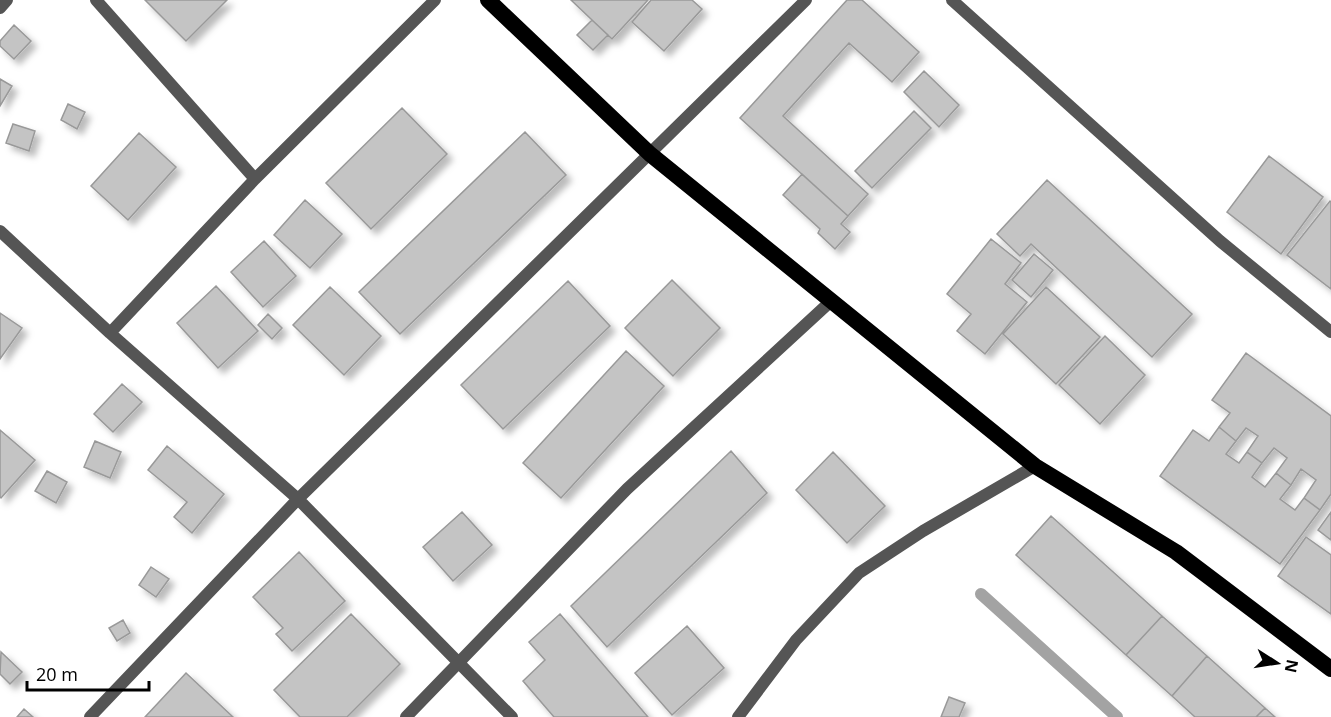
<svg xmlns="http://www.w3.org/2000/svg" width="1331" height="717" viewBox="0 0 1331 717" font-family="'Open Sans',sans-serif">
	<defs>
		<filter id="shadow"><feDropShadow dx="5.5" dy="5.5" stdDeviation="3" flood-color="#0004"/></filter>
	</defs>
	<rect width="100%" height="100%" fill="#fff"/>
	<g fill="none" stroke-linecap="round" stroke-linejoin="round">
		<path stroke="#a3a3a3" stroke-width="12" d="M981 594 1117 717"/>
	</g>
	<path fill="#c4c4c4" stroke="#999" stroke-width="1.5" filter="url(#shadow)" d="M145 0H227L186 41Z
		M571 0H648L612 39Z
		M651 0H692L702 9 664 51 632 22Z
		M847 0H862L919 52 892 82 849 43 783 116 868 194 848 216 740 118Z
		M592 20 608 35 593 50 577 35Z
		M14 25 31 41 14 59 0 46V41Z
		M924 71 959 105 939 127 904 92Z
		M0 79 12 86 0 106Z
		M68 104 85 112 77 129 61 120Z
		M402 108 447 154 371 229 326 183Z
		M914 111 931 128 872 188 855 171Z
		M13 124 35 131 29 151 6 143Z
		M525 132 566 175 400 334 359 292Z
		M139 133 176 167 128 220 91 186Z
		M1269 156 1323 197 1281 254 1227 212Z
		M802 174 848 216 841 224 850 232 835 249 818 233 820 229 783 195Z
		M1047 180 1192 314 1152 357 1031 244 1020 256 997 234Z
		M305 200 342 234 310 268 274 235Z
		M1330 201 1331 202V289L1287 255Z
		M991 239 1021 263 1005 284 1027 302 985 354 957 331 971 314 947 294Z
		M264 241 296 276 263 307 231 272Z
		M1034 254 1053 270 1031 297 1012 280Z
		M672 280 720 328 673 376 625 328Z
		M568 281 610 326 503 429 461 385Z
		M216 286 258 331 218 368 177 323Z
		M330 287 381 336 344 375 293 325Z
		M1046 287 1100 337 1056 384 1003 334Z
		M0 313 22 328 0 359Z
		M268 314 282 328 272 339 258 325Z
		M1105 336 1145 375 1100 424 1059 385Z
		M626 351 664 386 561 498 523 463Z
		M1246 353 1331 416V494L1320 510 1304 498 1316 480 1301 469 1291 485 1276 473 1287 458 1274 448 1262 463 1247 452 1258 436 1246 428 1236 441 1219 427 1230 413 1212 400Z
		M122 384 142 402 113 432 94 414Z
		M1219 427 1236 441 1226 454 1239 463 1247 452 1262 463 1252 477 1265 487 1276 473 1291 485 1280 499 1295 510 1304 498 1320 510 1280 564 1160 476 1193 430 1209 441Z
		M0 430 35 460 1 498 0 497Z
		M95 441 121 452 110 478 84 467Z
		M167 446 224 494 192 533 174 517 187 502 148 470Z
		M731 451 767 493 607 647 571 606Z
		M833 452 885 506 847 543 796 490Z
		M47 471 67 482 56 503 35 491Z
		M462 512 492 545 453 581 423 547Z
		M1331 512V540L1318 530Z
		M1051 516 1162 616 1126 655 1016 555Z
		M1306 537 1331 555V614L1278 576Z
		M299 552 345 601 292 651 276 634 283 628 253 597Z
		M151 567 169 579 156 597 139 585Z
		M351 614 400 664 347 717H300L274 690Z
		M560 614 648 717H554L523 681 545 660 529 642Z
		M1162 616 1207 656 1172 696 1126 655Z
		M123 620 130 633 117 641 109 628Z
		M687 626 724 668 672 715 635 673Z
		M1 652 22 672 10 684 0 674Z
		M1207 656 1265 708 1256 717H1195L1172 696Z
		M186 673 233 717H145Z
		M949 697 965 703 959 717H941Z
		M1265 708 1275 717H1256Z
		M24 709 33 717H17Z"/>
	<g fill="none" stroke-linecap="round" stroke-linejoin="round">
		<path stroke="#555" stroke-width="12" d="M96 0 255 179
			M952 0 1220 241 1331 332
			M0 8 7 0
			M0 231 110 333 298 499 512 717
			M110 333 255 179 435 0
			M90 717 298 499 806 0
			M406 717 627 489 830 302
			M738 717 796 640 859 573 923 531 1035 466"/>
		<path stroke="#000" stroke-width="16" d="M488 0 650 154 1035 466 1176 552 1331 669"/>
	</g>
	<g transform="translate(1277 663) rotate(102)" stroke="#ffffff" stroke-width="4.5" paint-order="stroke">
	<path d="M0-4.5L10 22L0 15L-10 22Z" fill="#000000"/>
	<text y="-9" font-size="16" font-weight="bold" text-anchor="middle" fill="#000000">N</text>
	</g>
	<path d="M27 681v9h122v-9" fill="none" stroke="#000000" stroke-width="3"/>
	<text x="36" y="681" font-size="18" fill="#000000" stroke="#ffffff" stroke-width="4.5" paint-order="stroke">20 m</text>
</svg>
